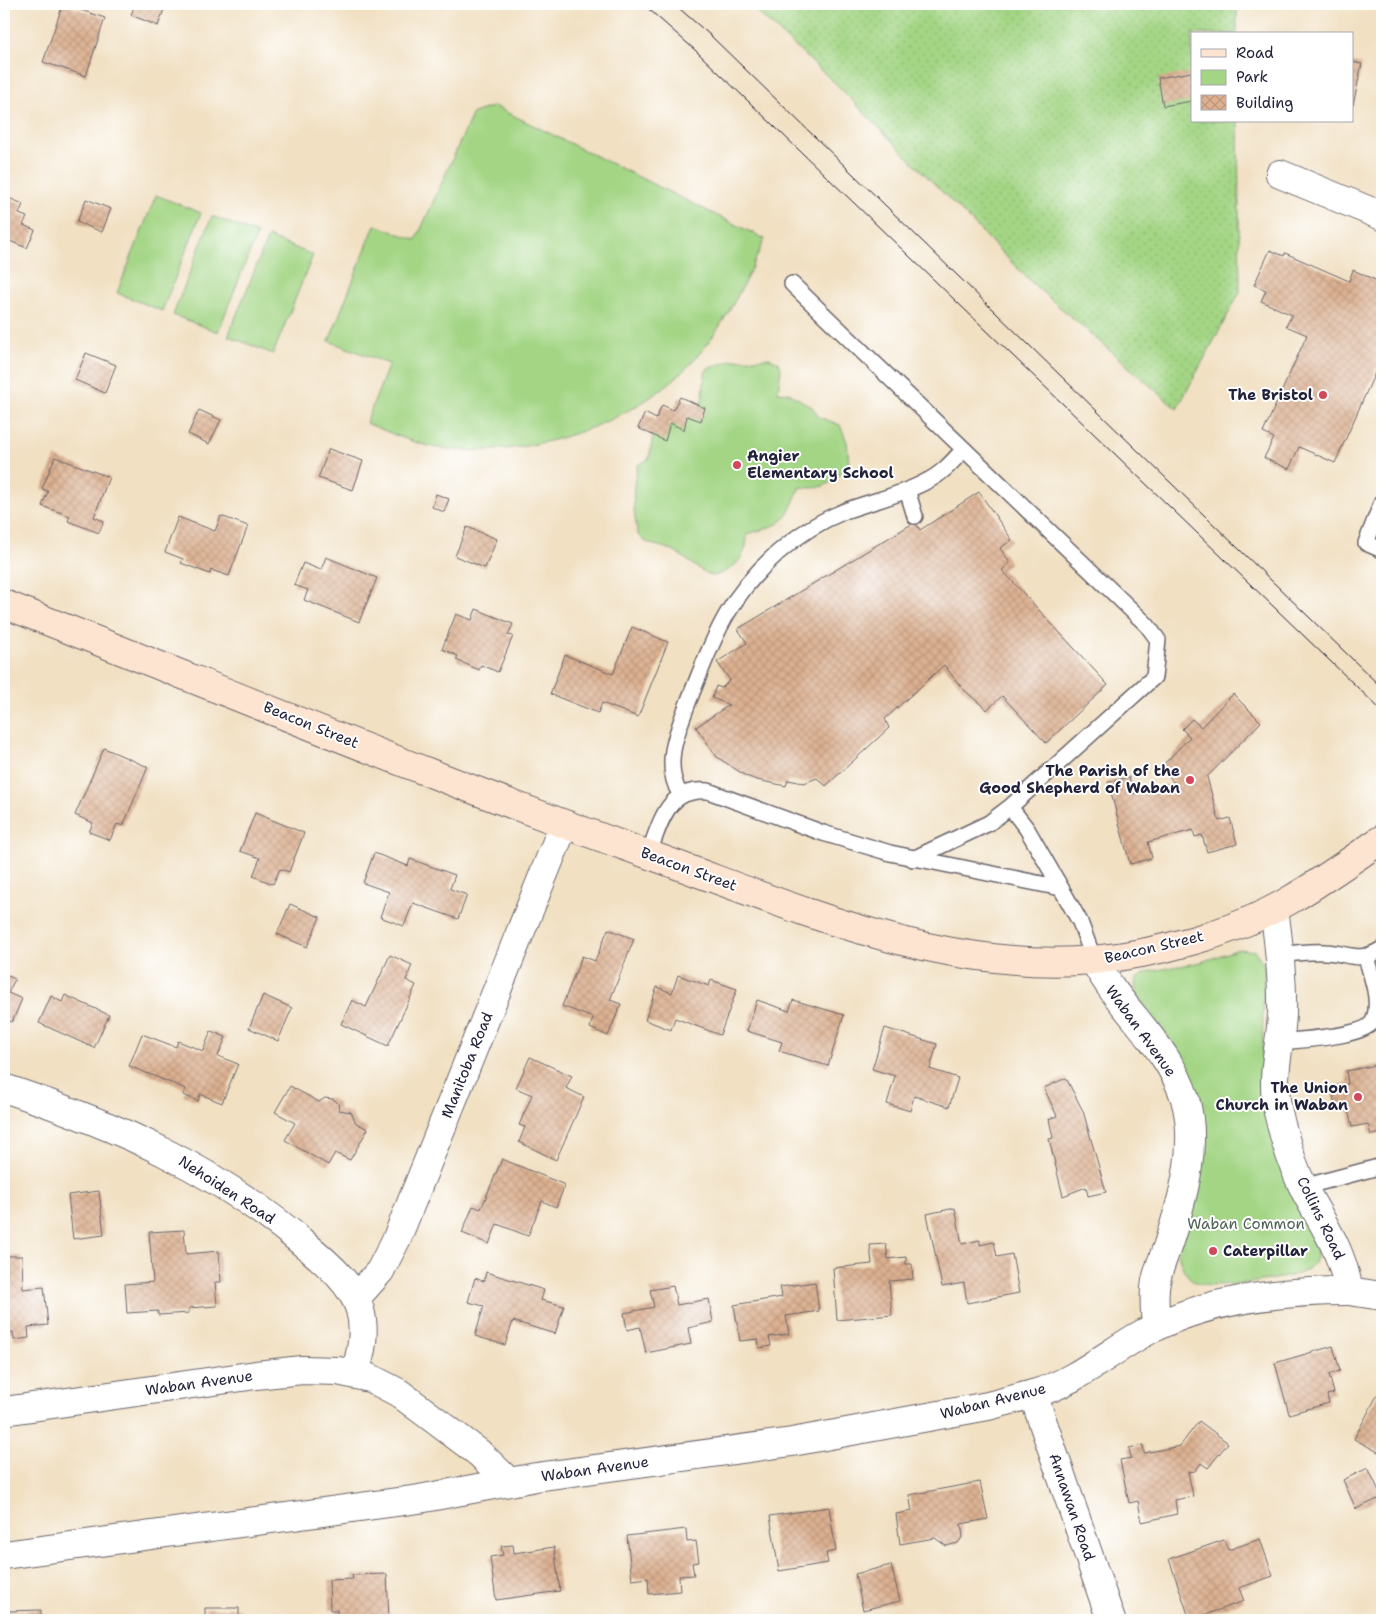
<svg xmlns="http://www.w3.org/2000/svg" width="1386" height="1624" viewBox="0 0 1386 1624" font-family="'Shantell Sans',sans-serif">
	<defs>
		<pattern id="grass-dots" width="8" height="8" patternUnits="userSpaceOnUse" patternTransform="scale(1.25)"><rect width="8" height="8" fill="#a3d584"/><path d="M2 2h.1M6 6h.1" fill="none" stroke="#8cb773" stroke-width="1.8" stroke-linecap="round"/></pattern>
		<pattern id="building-cross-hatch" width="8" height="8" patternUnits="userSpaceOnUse" patternTransform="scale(1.25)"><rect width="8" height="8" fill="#dcb090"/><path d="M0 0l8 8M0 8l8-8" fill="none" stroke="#bc977d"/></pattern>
	</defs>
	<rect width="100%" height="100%" fill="#fff"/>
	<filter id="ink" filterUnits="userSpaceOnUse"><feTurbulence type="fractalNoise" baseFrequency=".02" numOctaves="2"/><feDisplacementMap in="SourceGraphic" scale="10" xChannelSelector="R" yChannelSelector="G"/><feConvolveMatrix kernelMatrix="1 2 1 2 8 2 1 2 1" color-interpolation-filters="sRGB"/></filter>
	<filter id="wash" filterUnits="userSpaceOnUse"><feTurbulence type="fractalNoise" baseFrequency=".0096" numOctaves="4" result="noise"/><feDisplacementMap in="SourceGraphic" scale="20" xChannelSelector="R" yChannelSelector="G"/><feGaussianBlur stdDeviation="1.12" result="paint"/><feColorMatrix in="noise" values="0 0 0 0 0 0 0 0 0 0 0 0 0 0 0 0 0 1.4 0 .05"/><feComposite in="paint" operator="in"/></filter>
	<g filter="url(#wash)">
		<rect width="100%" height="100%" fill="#f1e0c2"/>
		<path fill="url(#grass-dots)" stroke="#627c60" d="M748 4H1237V34H1192V121H1238L1240 292 1177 409 1032 283 836 84Z"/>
		<path fill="#a3d584" stroke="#627c60" d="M494 106 765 239C746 280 728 320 699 354 643 422 531 459 445 449 418 446 391 433 366 423L389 364 329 341 375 225 416 240 473 113Z
			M156 195 201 213 162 311 117 293Z
			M212 216 257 234 218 332 173 315Z
			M268 237 313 255 273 354 228 336Z
			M769 358 779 362 781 369 778 392 789 393 812 407 819 417 840 425 847 442 849 464C833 482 825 491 800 487 784 524 787 523 747 534 748 556 734 571 713 576 693 568 685 555 666 548 654 544 646 545 638 535 633 510 631 489 638 465L649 459 653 435 695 414 702 402 705 374 707 369 732 360Z
			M1239 949 1255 951 1264 965 1262 1069 1318 1235C1319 1247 1318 1262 1307 1270 1295 1279 1212 1289 1198 1283 1186 1279 1180 1264 1178 1252L1190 1079 1176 1048 1137 994 1135 986 1136 979 1147 972 1201 962Z"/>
		<g id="blocks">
			<path fill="url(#building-cross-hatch)" d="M63 4 105 18 86 76 43 62Z
				M135 4H166L158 26 131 15Z
				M1352 62 1362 64 1353 105H1352Z
				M1192 72V101L1163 106 1158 78Z
				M4 196 23 204 19 214 27 217 23 225 35 230 27 248 7 240 4 247Z
				M86 199 111 209 102 232 77 222Z
				M1270 250 1284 256 1285 253 1349 281 1353 270 1382 283V357L1335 463 1299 447 1289 469 1264 458 1274 438 1263 433 1307 335 1286 326 1292 315 1261 301 1266 290 1254 285Z
				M86 353 116 365 105 393 75 380Z
				M680 397 705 408 701 421 687 416 684 430 670 423 665 441 638 428 645 413 656 419 662 405 673 410Z
				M199 410 221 420 209 444 188 434Z
				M329 449 363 461 353 490 318 478Z
				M55 457 109 477 94 517 104 521 99 533 68 521 70 516 42 506 48 491 42 489Z
				M979 492 1012 540 1000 548 1010 563 1002 570 1108 685 1046 743 1002 696 987 710 962 688 944 665 885 719 889 728 826 786 817 778 804 783 788 780 786 786 757 780 746 776 717 757 696 727 729 705 712 698 716 686 722 688 730 680 717 662 747 643 738 629 915 522 920 530Z
				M436 494 449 499 444 512 432 507Z
				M221 516 248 526 229 576 211 570 210 574 181 563 183 559 165 552 178 517 215 531Z
				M467 527 497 539 485 568 455 556Z
				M326 557 377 578 359 622 304 600 308 590 294 585 303 563 321 570Z
				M476 609 513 624 508 635 513 636 498 672 481 665 479 670 468 665 456 660 458 656 442 649 456 614 472 620Z
				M632 627 668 642 638 717 602 703 598 713 550 694 565 655 613 674Z
				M1233 694 1261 722 1207 777 1219 821 1230 818 1237 844 1207 852 1202 835 1195 837 1193 830 1148 842 1152 858 1130 864 1108 782 1129 777 1133 794 1174 783 1162 766 1190 737 1182 729 1192 719 1201 727Z
				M104 748 148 767 123 826 117 824 110 840 89 832 93 823 75 815Z
				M255 813 304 833 289 872 280 869 273 884 253 876 260 858 240 851Z
				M374 853 408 866 410 859 455 875 450 889 467 895 458 919 413 903 404 926 380 917 389 892 363 883Z
				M290 904 320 917 307 947 277 934Z
				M608 929 634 939 610 1000 621 1004 608 1036 590 1028 593 1018 562 1006 582 956 595 961Z
				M390 955 412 965 406 980 416 985 388 1046 341 1024 352 1000 366 1007Z
				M4 974 15 979 8 993 22 999 12 1022 4 1019Z
				M678 975 709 986 711 980 737 989 720 1035 675 1018 671 1030 645 1020 657 987 672 993Z
				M65 995 109 1015 94 1048 39 1023 51 996 62 1002Z
				M263 995 292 1008 278 1041 249 1028Z
				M757 1000 789 1011 793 1000 844 1015 828 1066 779 1051 782 1042 747 1031Z
				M885 1028 937 1044 930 1069 958 1078 949 1107 914 1096 910 1111 887 1104 895 1076 872 1069Z
				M211 1031 226 1037 218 1056 238 1064 222 1103 200 1094 198 1101 183 1095 186 1089 129 1066 142 1034 176 1047 178 1041 203 1051Z
				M530 1057 572 1076 566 1088 584 1097 556 1160 519 1142 525 1127 519 1125 532 1095 516 1088Z
				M1382 1064V1133L1371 1135 1368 1124 1352 1127 1347 1106 1336 1109 1331 1087 1348 1084 1346 1071Z
				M1066 1078 1083 1111 1106 1192 1088 1196 1086 1187 1063 1196 1049 1139 1053 1138 1049 1119 1057 1116 1044 1088Z
				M290 1086 319 1102 325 1098 333 1099 338 1103 339 1110 351 1112 356 1123 368 1129 350 1160 335 1153 328 1165 285 1140 295 1123 275 1112Z
				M502 1159 565 1185 556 1207 542 1201 528 1236 497 1224 489 1244 462 1233 473 1206 481 1209Z
				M99 1191 104 1235 73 1239 68 1195Z
				M955 1208 962 1244 980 1240V1245L994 1242 997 1257 1012 1254 1019 1293 967 1303 964 1283 942 1287 927 1214Z
				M184 1230 186 1254 219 1251 221 1282H215L217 1306 189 1308V1313L158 1315V1311L127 1313 125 1284 153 1282 149 1232Z
				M886 1244 888 1259 906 1257V1264H912L913 1279 889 1281 892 1315 837 1320 833 1268 872 1264 870 1245Z
				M4 1256H22L23 1289 44 1287 48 1325 28 1327 29 1338 14 1340 13 1332 4 1333Z
				M486 1272 544 1290 541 1300 564 1306 555 1334 513 1321 505 1345 475 1336 484 1306 468 1302 475 1278 484 1281Z
				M815 1282 819 1311 786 1316 789 1334 769 1337 771 1346 759 1348 758 1339 740 1341 734 1305 782 1297 780 1287Z
				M673 1286 677 1305 709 1299 713 1322 688 1328 691 1344 646 1353 640 1327 627 1330 624 1313 654 1307 650 1290Z
				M1333 1346 1340 1371 1329 1374 1334 1393 1327 1395 1329 1403 1289 1414 1275 1363Z
				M1382 1386V1450L1380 1453 1354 1439Z
				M1199 1421 1228 1443 1208 1468 1201 1463 1195 1471 1188 1472 1193 1496 1175 1500 1177 1514 1142 1522 1138 1501 1129 1503 1120 1460 1131 1458 1129 1448 1143 1445 1144 1453 1180 1446Z
				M1368 1468 1382 1497 1356 1509 1343 1480Z
				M980 1482 988 1519 961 1524 963 1536 958 1543 946 1546 935 1538 900 1544 896 1514 912 1511 909 1495Z
				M829 1507 836 1551 826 1553 828 1563 779 1571 770 1516Z
				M686 1529 687 1542 696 1541 699 1562 692 1563 694 1575 679 1576 680 1591 649 1594 648 1578 632 1580 627 1536Z
				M1260 1539 1273 1576 1239 1588 1244 1601 1190 1620 1169 1559 1224 1540 1228 1550Z
				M513 1545 514 1553 554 1547 560 1591 496 1600 490 1557 503 1555 501 1546Z
				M891 1565 900 1601 863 1610 855 1574Z
				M387 1574 389 1620H337V1610H330L329 1580 353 1579 352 1575Z
				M205 1608H239V1620H205Z
				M41 1610V1620H10L9 1611Z
				M957 1615 959 1620H933V1619Z"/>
		</g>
	</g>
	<g filter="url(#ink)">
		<use href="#blocks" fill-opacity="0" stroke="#6a646a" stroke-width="1"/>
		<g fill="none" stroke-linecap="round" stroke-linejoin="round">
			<defs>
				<path id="service" d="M792 284 1147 625 1158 640 1154 677 1010 807
					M907 490 915 516
					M1382 502 1366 543 1382 550
					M680 794C662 764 678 730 689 700 701 671 711 641 727 614 753 569 797 530 845 511 872 501 902 495 927 481 942 474 953 461 964 449
					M648 855C661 823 666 787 708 791L823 833 890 853 1061 888 1080 922 1094 960
					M913 859 989 823 1010 807 1027 829 1061 888
					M1281 955C1295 953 1310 951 1325 952 1350 953 1358 964 1382 949
					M1278 1042C1297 1040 1369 1037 1374 1019 1381 1000 1371 976 1366 957
					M1303 1187 1382 1166"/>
				<path id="minor" d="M1280 174 1382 216
					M4 1088C117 1126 216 1168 308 1247 327 1263 353 1285 360 1310 366 1332 361 1353 355 1374
					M1349 1291 1382 1296
					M356 1298 380 1271 397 1238 564 824
					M4 1411 256 1375 302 1370 338 1371 370 1378 399 1393 479 1453 509 1482
					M4 1555 419 1499 536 1477 792 1442 988 1406 1033 1394"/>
				<path id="tertiary" d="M1094 960C1119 1009 1169 1046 1185 1099 1198 1144 1184 1195 1170 1238 1166 1252 1159 1266 1156 1281 1153 1296 1155 1311 1156 1327
					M1111 1620 1033 1394C1074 1383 1106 1354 1142 1334 1201 1300 1282 1291 1349 1291 1341 1248 1325 1228 1305 1191 1293 1167 1284 1138 1278 1112 1270 1076 1280 1050 1282 1015 1283 979 1279 944 1274 909"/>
				<path id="secondary" d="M4 604C221 689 438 780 658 858 797 908 942 973 1093 960 1156 954 1235 933 1290 900 1321 882 1352 860 1382 839"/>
			</defs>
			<use href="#service" stroke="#6a646a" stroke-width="18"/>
			<use href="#minor" stroke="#6a646a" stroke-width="30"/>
			<use href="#tertiary" stroke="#6a646a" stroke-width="30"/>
			<use href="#secondary" stroke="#6a646a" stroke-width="30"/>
			<use href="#service" stroke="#fff" stroke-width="15"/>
			<use href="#minor" stroke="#fff" stroke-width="28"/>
			<use href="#tertiary" stroke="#fff" stroke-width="28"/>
			<use href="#secondary" stroke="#fde4d0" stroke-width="28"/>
			<path stroke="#22223b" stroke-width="1" d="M643 4 695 50 1382 711
				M674 4 710 35 1382 688"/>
		</g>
	</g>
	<g fill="#d1495b" stroke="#fff" stroke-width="2">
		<circle cx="1323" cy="395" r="5"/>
		<circle cx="737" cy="465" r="5"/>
		<circle cx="1190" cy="780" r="5"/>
		<circle cx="1358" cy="1097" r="5"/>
		<circle cx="1213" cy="1251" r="5"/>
	</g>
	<g text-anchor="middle" stroke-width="4" stroke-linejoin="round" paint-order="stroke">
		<g font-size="15" font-weight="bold" fill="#22223b" stroke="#fff" text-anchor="end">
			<text x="1313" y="400">The Bristol</text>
			<text x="747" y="461" text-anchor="start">Angier<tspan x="747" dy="17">Elementary School</tspan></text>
			<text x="1180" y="776">The Parish of the<tspan x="1180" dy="17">Good Shepherd of Waban</tspan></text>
			<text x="1348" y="1093">The Union<tspan x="1348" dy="17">Church in Waban</tspan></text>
			<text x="1223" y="1256" text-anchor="start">Caterpillar</text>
		</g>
		<g font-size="15" fill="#22223b" stroke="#fff">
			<text transform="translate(311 725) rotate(22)" y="5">Beacon Street</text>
			<text transform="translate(689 869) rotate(20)" y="5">Beacon Street</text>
			<text transform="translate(1154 947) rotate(-13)" y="5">Beacon Street</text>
			<text transform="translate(1141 1031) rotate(54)" y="5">Waban Avenue</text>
			<text transform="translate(467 1065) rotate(-68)" y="5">Manitoba Road</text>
			<text transform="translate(227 1190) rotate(33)" y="5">Nehoiden Road</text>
			<text transform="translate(1321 1218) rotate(64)" y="5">Collins Road</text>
			<text transform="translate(199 1383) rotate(-8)" y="5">Waban Avenue</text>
			<text transform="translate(993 1401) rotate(-14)" y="5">Waban Avenue</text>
			<text transform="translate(595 1469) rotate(-8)" y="5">Waban Avenue</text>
			<text transform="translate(1072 1507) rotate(71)" y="5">Annawan Road</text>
		</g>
		<g font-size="15" fill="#4f6155" stroke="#fff">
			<text x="1246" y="1229">Waban Common</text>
		</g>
	</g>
	<rect width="1386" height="1624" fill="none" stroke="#fff" stroke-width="20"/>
	<rect x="1191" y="32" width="162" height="90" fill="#ffffff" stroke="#a7a7b1"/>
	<rect x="1201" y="49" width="25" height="8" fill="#fde4d0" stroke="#a7a7b1"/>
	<text x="1236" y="58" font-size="15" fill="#22223b">Road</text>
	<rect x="1201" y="70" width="25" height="15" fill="#a3d584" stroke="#a7a7b1"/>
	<text x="1236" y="82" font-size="15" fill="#22223b">Park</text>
	<rect x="1201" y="95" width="25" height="15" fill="url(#building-cross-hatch)" stroke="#a7a7b1"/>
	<text x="1236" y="108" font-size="15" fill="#22223b">Building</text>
</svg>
